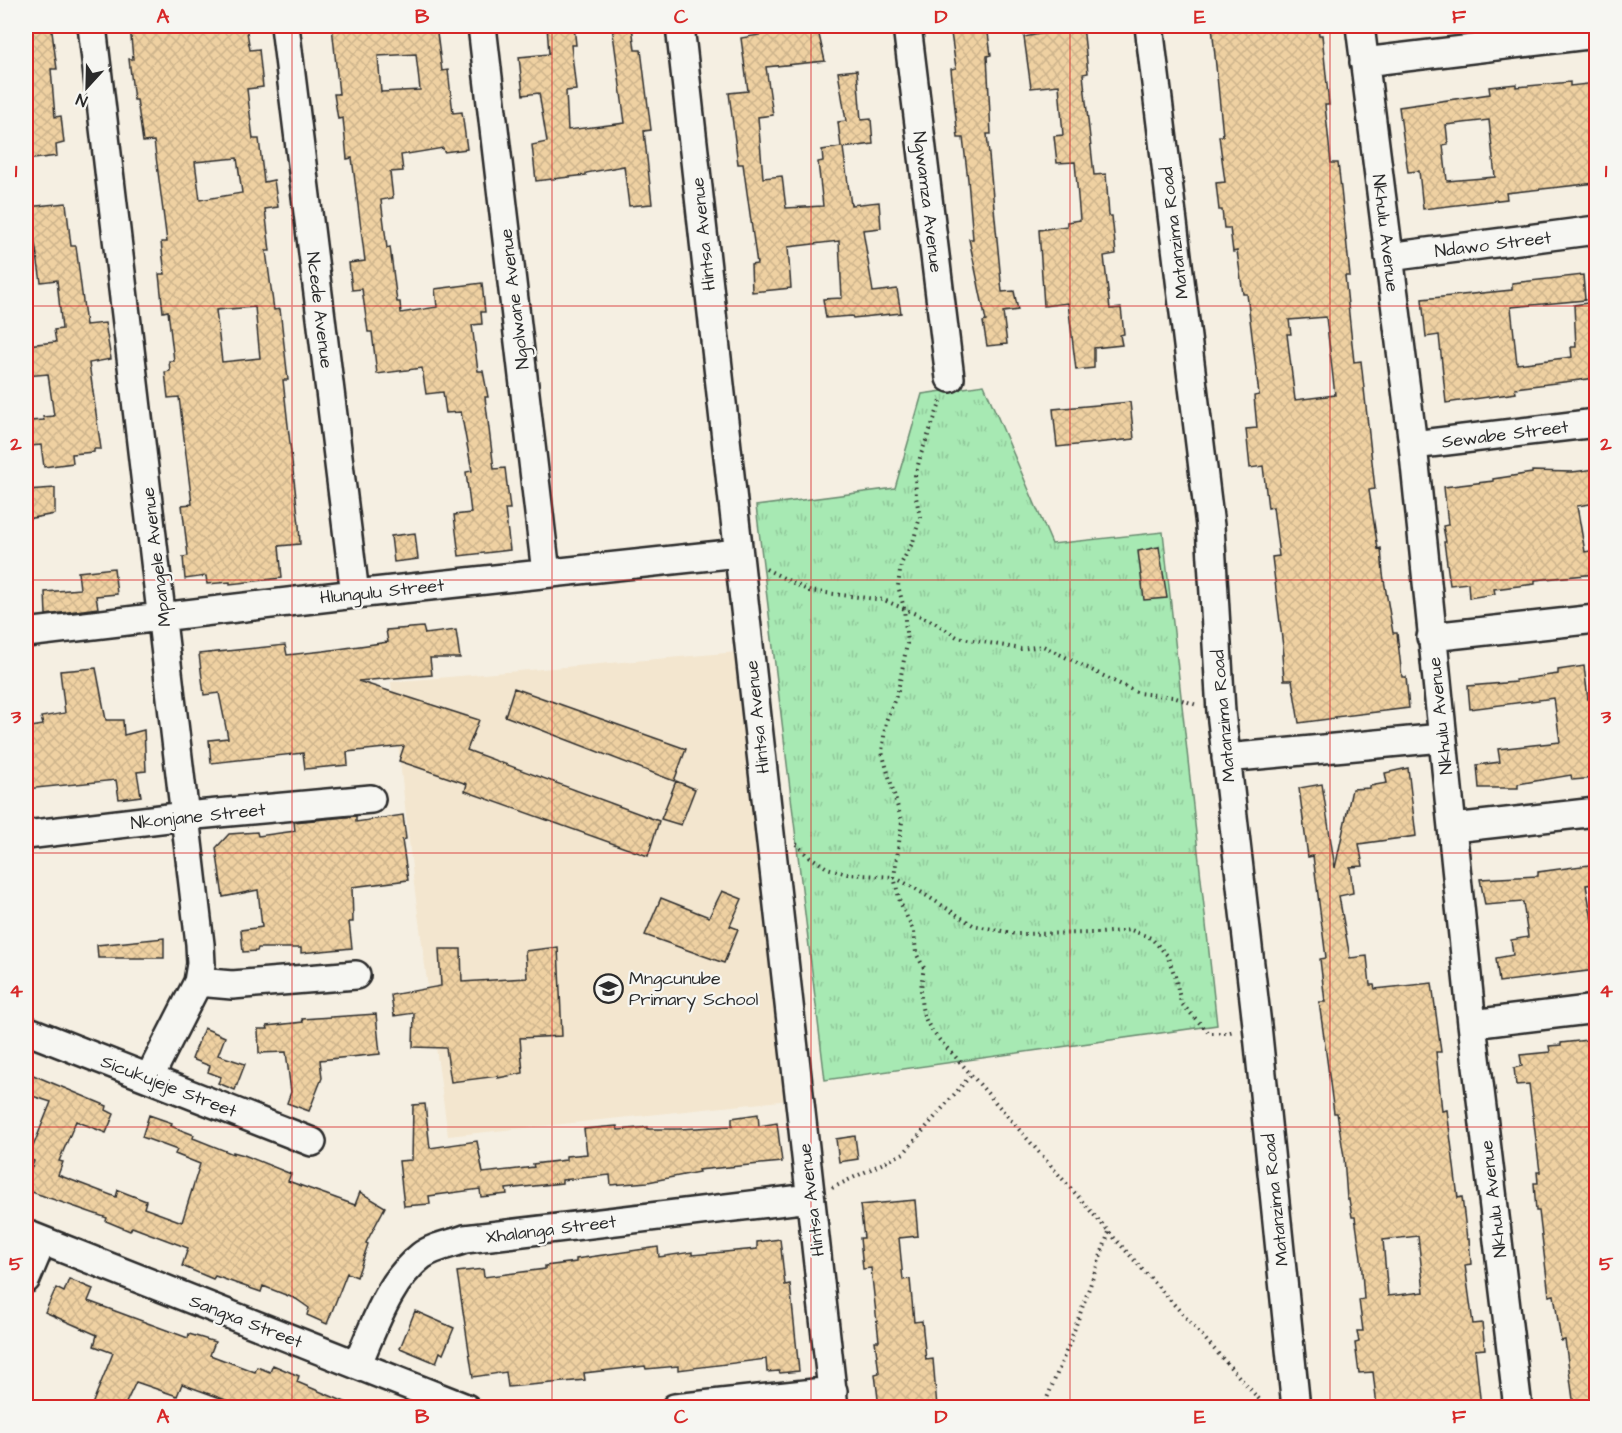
<svg xmlns="http://www.w3.org/2000/svg" width="1622" height="1433" viewBox="0 0 1622 1433" font-family="'Architects Daughter',sans-serif">
	<defs>
		<pattern id="grass-tufts" width="24" height="20" patternUnits="userSpaceOnUse" patternTransform="scale(1.5)"><rect width="24" height="20" fill="#a7e9b3"/><path d="M3 7l-1-3M5 7V3M7 7l1-3M15 17l-1-3M17 17v-4M19 17l1-3" fill="none" stroke="#90c89a"/></pattern>
		<pattern id="building-cross-hatch" width="8" height="8" patternUnits="userSpaceOnUse" patternTransform="scale(1.5)"><rect width="8" height="8" fill="#efd1a2"/><path d="M0 0l8 8M0 8l8-8" fill="none" stroke="#cdb48c"/></pattern>
	</defs>
	<rect width="100%" height="100%" fill="#f5efe2"/>
	<filter id="ink" filterUnits="userSpaceOnUse"><feTurbulence type="fractalNoise" baseFrequency=".0167" numOctaves="2"/><feDisplacementMap in="SourceGraphic" scale="12" xChannelSelector="R" yChannelSelector="G"/><feConvolveMatrix kernelMatrix="1 2 1 2 8 2 1 2 1" color-interpolation-filters="sRGB"/></filter>
	<g filter="url(#ink)">
		<path fill="#f3e6cf" d="M749 651 799 1099 448 1136 413 877 391 682Z"/>
		<path fill="url(#grass-tufts)" stroke="#698a6f" stroke-width="1.5" d="M984 385 1052 544 1163 532 1217 1025 825 1080 756 506 895 488 922 394Z"/>
		<path fill="url(#building-cross-hatch)" stroke="#2b2b2b" stroke-width="1.5" fill-rule="evenodd" d="M28 26H50L51 32H52L57 69H51L55 117 61 116 64 143 56 145 57 156 26 160V35H29Z
			M130 26H246L250 50 259 49 263 87 247 89 253 139H259L264 182 274 180 278 207 265 209 270 251H266L274 310 280 309 285 353 288 380H283L299 525 300 544 279 546 282 578 230 584V582L207 584 206 576 185 579 183 557 188 556 182 505 192 504 179 397 168 398 165 372 170 371 169 361H174L168 311 163 312 159 274H165L161 242H167L154 141 143 142 137 100H134L129 59H133ZM237 158 242 193 200 200 195 162ZM255 307 260 358 222 362 216 310Z
			M332 26H436L442 71 448 70 453 113 462 112 467 149 444 152 443 148 401 155 403 171 390 172 393 198 381 200 387 248 390 247 397 302H400L401 313 437 307 435 289 482 283 485 312H481L482 324 472 325 478 371H483L488 397H485L494 469 505 468 510 509H505L510 550 459 556 454 515 471 513 466 472 472 471 461 412 446 413 443 392 426 394 422 368 377 374 372 332H368L362 289 352 290 349 263 365 261 352 158 347 159 343 118 338 119 334 94H339ZM416 54 420 90 381 92 378 56Z
			M547 26H574L576 45H571L576 90 566 91 568 130 625 123 612 26H632L635 50H641L651 130 644 131 652 204 629 206 624 166 586 173V175L536 181 532 145 547 142 539 93 523 95 519 57 549 54Z
			M763 26H817L825 61 766 67 773 115 758 117 763 178 782 176 786 208 823 206 818 162 823 161 822 150 841 147 838 122 846 121 838 72 857 70 861 120 871 119 873 144 843 148 851 205 879 202 881 228 863 230 873 292 897 289 901 313 853 318 852 316 826 318 823 299 842 298 839 241 788 247 791 288 752 292 751 265 757 264 743 164H738L729 93 748 91 741 38 765 34Z
			M950 26H987L991 55 987 56 991 134H987L1002 292 1014 291 1018 310 1003 312 1007 344 987 346 983 322 986 321 969 239H973L968 180 963 138H958L955 109 951 69 956 68Z
			M1044 26H1083L1088 73 1083 74 1094 175 1106 174 1109 216H1112L1116 254 1104 256 1110 309 1121 308 1124 334 1120 335 1122 345 1094 348V368L1076 370 1068 303 1044 306 1039 230 1067 226V222L1080 220 1075 162 1057 163 1054 136 1063 135 1059 85 1031 88 1024 37 1045 33Z
			M1212 26H1318L1319 35H1322L1329 105H1325L1331 163H1338L1341 189 1350 276H1345L1354 362 1361 361 1375 489 1369 490 1378 549 1381 548 1383 574 1393 633H1397L1402 677H1406L1409 708 1335 717 1336 718 1299 723 1292 680H1284L1282 655H1284L1272 557 1279 556 1273 507 1268 508 1263 466 1250 468 1246 429 1257 428 1254 396 1259 395 1247 294H1243L1237 251 1233 252 1230 228H1224L1222 210H1219L1216 183 1225 182 1219 136H1223ZM1326 317 1335 395 1295 400 1287 334H1291L1289 320Z
			M1570 82V86L1596 83V107L1592 108 1596 144V183L1506 193 1507 199 1423 209 1419 171 1408 172 1399 107 1490 94 1489 87 1516 84V87ZM1489 120 1495 177 1447 181 1443 145 1448 144 1446 125Z
			M66 203 71 246H76L86 325 105 323 111 359 89 363 101 449H94V452L72 454 73 463 44 467 41 445 31 446 29 421 44 420 43 417 54 416 48 374 26 376V345L56 342 54 330 62 329 57 280 41 282 35 243H31L27 207Z
			M1583 275 1585 300 1511 307 1517 364 1572 357 1571 347H1576L1574 305 1594 302 1596 316V378L1515 388 1516 393 1446 403 1439 335 1426 337 1422 299 1512 290V283Z
			M1130 402 1134 439 1057 447 1053 409Z
			M1596 469V503L1577 506 1585 552 1596 550V574L1535 580V584L1494 589 1495 594 1469 598 1468 583 1450 585 1444 542H1446L1443 526 1448 525 1444 487 1493 481V479L1532 473V471L1572 472Z
			M55 488V514L26 519V490Z
			M415 533 418 559 394 562 391 536Z
			M1159 547 1167 598 1144 600 1138 551Z
			M114 568 117 594 96 596 98 608 46 615 45 592 80 589 78 572Z
			M423 627 425 634 456 630 460 658H430L432 675 358 681 479 720 467 750 659 821 648 856 465 791 467 784 399 761 404 746 347 752 348 765 305 769 303 753 211 763 209 740 228 738 219 693 204 695 199 654 285 645 287 655 324 651 388 642 386 630Z
			M1584 666 1588 699 1596 697V778L1572 780 1571 775 1518 784V788H1479L1477 765 1500 762 1498 749 1560 742 1554 698 1470 709 1468 686 1516 682 1515 680 1558 674V670Z
			M96 668 106 720H123L124 735 144 730 146 771 137 772 141 796 119 799 116 780 26 789V728L43 725 41 717 65 713 60 671Z
			M514 688 686 749 674 781 505 716Z
			M1408 768 1416 836 1359 844 1363 866 1350 867 1353 893 1339 896 1350 958 1367 956 1370 985H1374L1375 989 1432 983 1441 1052H1436L1442 1111 1447 1110 1458 1198 1462 1197 1467 1239H1469L1471 1264 1465 1265 1473 1324 1482 1323 1485 1349 1475 1350 1481 1407H1377L1373 1372 1359 1373 1355 1343 1359 1342 1357 1331H1363L1359 1300 1364 1299 1361 1258 1355 1217H1352L1349 1199H1347L1344 1157 1337 1113H1334L1325 1045 1319 1002H1325L1320 959 1326 958 1313 856 1308 857 1299 788 1322 784 1335 868 1352 789 1370 788V786L1387 783 1385 773ZM1418 1236 1424 1292 1388 1296 1383 1240Z
			M676 781 695 789 681 825 661 819Z
			M403 815 406 839 402 840 408 880 352 887 353 922H349L352 948 301 953V948H258L257 951 243 952 241 930 262 927 258 890 223 897 216 848 229 834 257 832 258 836 295 831 294 822 356 816V822Z
			M1596 864V884L1586 885 1596 943V970L1499 982 1496 958 1513 955 1511 940 1528 937 1523 902 1485 905 1480 879 1538 876V872Z
			M722 891 742 899 730 926 738 929 724 963 645 935 661 898 709 917Z
			M164 938V958H98L97 945Z
			M558 947 562 1036 520 1038 523 1073 498 1078V1076L451 1082 446 1048 413 1047 414 1013 394 1016 391 995 441 986 439 949H461L462 982 527 978 525 951Z
			M376 1014 380 1054 320 1060 322 1078 309 1111 287 1103 291 1092 286 1052 259 1053 258 1029H268L267 1026 303 1022 302 1019Z
			M204 1028 225 1037 218 1055 245 1064 235 1090 218 1083 221 1077 208 1072 210 1066 192 1059Z
			M1596 1039V1407H1574L1565 1340 1561 1341 1554 1295 1549 1296 1539 1211H1536L1534 1183H1538L1537 1172H1540L1529 1084 1516 1085 1514 1068 1522 1066 1520 1055 1550 1052 1549 1046 1561 1045V1043Z
			M26 1072 107 1106 106 1110 114 1114 106 1133 76 1121 59 1161 63 1162 58 1175 116 1197 118 1190 146 1201 144 1208 182 1222 200 1164 175 1154 177 1150 142 1137 149 1115 172 1123 171 1126 194 1135 193 1138 233 1154V1152L244 1155 291 1174 288 1181 355 1205 360 1192 385 1207 366 1243 368 1244 357 1277 347 1273 327 1324 307 1315 309 1308 296 1299 263 1286 261 1292 215 1276 213 1279 182 1266 188 1248 132 1227 130 1231 106 1221 107 1218 26 1190V1182L34 1161 28 1159 51 1102 26 1094Z
			M425 1104 430 1148 477 1141 483 1173 534 1167 533 1164 566 1160V1156L587 1154 584 1129 617 1126 618 1130 648 1127V1129H679L732 1126V1118L758 1114 759 1126 777 1123 782 1162 698 1170 699 1172 648 1182 611 1185 610 1175 562 1180V1183L506 1189 507 1194 481 1197 480 1189 429 1196 430 1204 404 1206 399 1161 412 1160 413 1105Z
			M855 1136 858 1159 839 1162 836 1139Z
			M915 1200 918 1236 899 1238 903 1280 910 1279 914 1322 922 1321 926 1360 933 1359 937 1407H879L875 1374 879 1373 875 1341H879L871 1268 863 1269 860 1238H864L860 1205Z
			M780 1239 785 1285 790 1284 799 1371 780 1373 779 1371 767 1372 766 1359 678 1370V1366L646 1369 645 1366 584 1373 585 1380 508 1387 506 1372 473 1377 457 1272 483 1269 484 1277 545 1269V1266L576 1262V1259L658 1247 659 1257 692 1252V1255L757 1249V1242Z
			M69 1279 93 1289 88 1301 188 1338 189 1334 215 1342 210 1355 255 1372 257 1367 270 1372 273 1365 299 1376 297 1382 357 1407H245L182 1384 177 1396 136 1382 124 1407H91L113 1353 94 1346 97 1335 45 1312 56 1288 64 1292Z
			M415 1311 454 1328 443 1354 440 1352 436 1363 400 1348Z"/>
		<g fill="none" stroke-linecap="round" stroke-linejoin="round">
			<defs>
				<path id="minor" d="M92 26 200 944 201 964 198 982 149 1078
					M285 26 355 594
					M482 26 546 573
					M680 26 834 1408
					M907 26 950 378
					M1149 26 1210 526 1221 712 1257 1025 1296 1408
					M1360 26 1413 445 1472 1024 1518 1408
					M1364 62 1596 34
					M1389 257 1596 230
					M1413 445 1596 423
					M26 633 355 594 738 553
					M1431 637 1596 619
					M1226 758 1442 738
					M1453 828 1596 812
					M26 835 185 816 371 799
					M198 982 232 985 356 975
					M1472 1024 1596 1009
					M26 1030 312 1142
					M26 1234 466 1408
					M26 1279 42 1241
					M357 1365C374 1327 388 1282 421 1256 432 1247 452 1244 465 1239L810 1198
					M675 1408 833 1391"/>
			</defs>
			<use href="#minor" stroke="#2b2b2b" stroke-width="32"/>
			<path stroke="#2b2b2b" stroke-width="4" stroke-dasharray="1.5 4.5" stroke-linecap="butt" d="M941 401 921 454 915 476 916 497 920 517 913 542 901 564 898 586 904 608 907 644 898 691 886 721 882 752 902 822 894 877 900 902 914 932 916 953 924 968C916 1010 923 1025 953 1054L1109 1232 1267 1408
				M766 569 809 591 884 600 934 622 957 637 1021 649 1043 646 1138 693 1173 697 1197 705
				M796 844 806 854 827 868 847 874 894 877 916 889 973 925 1016 934 1100 933 1131 930 1151 938 1167 955 1175 976 1181 1003 1209 1033H1226L1234 1031
				M832 1188 904 1153 971 1075
				M1043 1408 1070 1342 1109 1232"/>
			<use href="#minor" stroke="#f6f6f2" stroke-width="27"/>
		</g>
	</g>
	<path fill="none" stroke="#d62828" stroke-width="1.5" stroke-opacity="0.55" d="M292 26V1408M552 26V1408M811 26V1408M1070 26V1408M1330 26V1408M26 306H1596M26 580H1596M26 853H1596M26 1127H1596"/>
	<defs>
		<symbol id="school-ring" viewBox="-11 -11 22 22"><circle r="9.5" fill="#f6f6f2" stroke="#2b2b2b" stroke-width="1.5"/><path d="M0-5L7-2L0 1L-7-2ZM-4 1L0 2.5L4 1V4Q0 6-4 4Z" fill="#2b2b2b"/></symbol>
	</defs>
	<g fill-rule="evenodd">
		<use href="#school-ring" x="592" y="972" width="33" height="33"/>
	</g>
	<g text-anchor="middle" stroke-width="4.5" stroke-linejoin="round" paint-order="stroke">
		<g font-size="18" fill="#2b2b2b" stroke="#f6f6f2">
			<text transform="translate(928 202) rotate(83)" y="6">Ngwamza Avenue</text>
			<text transform="translate(1174 233) rotate(-97)" y="6">Matanzima Road</text>
			<text transform="translate(1386 233) rotate(83)" y="6">Nkhulu Avenue</text>
			<text transform="translate(703 234) rotate(-96)" y="6">Hintsa Avenue</text>
			<text transform="translate(1493 244) rotate(-7)" y="6">Ndawo Street</text>
			<text transform="translate(514 299) rotate(-97)" y="6">Ngolwane Avenue</text>
			<text transform="translate(320 310) rotate(83)" y="6">Ncede Avenue</text>
			<text transform="translate(1505 434) rotate(-7)" y="6">Sewabe Street</text>
			<text transform="translate(156 557) rotate(-97)" y="6">Mpangele Avenue</text>
			<text transform="translate(382 591) rotate(-6)" y="6">Hlungulu Street</text>
			<text transform="translate(1223 716) rotate(-95)" y="6">Matanzima Road</text>
			<text transform="translate(1440 716) rotate(-96)" y="6">Nkhulu Avenue</text>
			<text transform="translate(757 717) rotate(-96)" y="6">Hintsa Avenue</text>
			<text transform="translate(198 816) rotate(-6)" y="6">Nkonjane Street</text>
			<text transform="translate(169 1086) rotate(21)" y="6">Sicukujeje Street</text>
			<text transform="translate(1493 1199) rotate(-97)" y="6">Nkhulu Avenue</text>
			<text transform="translate(811 1200) rotate(-97)" y="6">Hintsa Avenue</text>
			<text transform="translate(1275 1200) rotate(-96)" y="6">Matanzima Road</text>
			<text transform="translate(551 1229) rotate(-7)" y="6">Xhalanga Street</text>
			<text transform="translate(246 1321) rotate(21)" y="6">Sangxa Street</text>
		</g>
		<g font-size="18" fill="#2b2b2b" stroke="#f6f6f2" text-anchor="start">
			<text x="629" y="984">Mngcunube<tspan x="629" dy="21">Primary School</tspan></text>
		</g>
	</g>
	<rect width="1622" height="1433" fill="none" stroke="#f6f6f2" stroke-width="66"/>
	<g transform="translate(87 87) rotate(202)" stroke="#f6f6f2" stroke-width="4.5" paint-order="stroke">
	<path d="M0-4.5L10 22L0 15L-10 22Z" fill="#2b2b2b"/>
	<text y="-9" font-size="16" font-weight="bold" text-anchor="middle" fill="#2b2b2b">N</text>
	</g>
	<rect x="33" y="33" width="1556" height="1367" fill="none" stroke="#d62828" stroke-width="2"/>
	<g font-size="20" text-anchor="middle" font-weight="bold" fill="#d62828">
		<text x="163" y="23">A</text>
		<text x="422" y="23">B</text>
		<text x="681" y="23">C</text>
		<text x="941" y="23">D</text>
		<text x="1200" y="23">E</text>
		<text x="1459" y="23">F</text>
		<text x="16" y="177">1</text>
		<text x="1606" y="177">1</text>
		<text x="16" y="450">2</text>
		<text x="1606" y="450">2</text>
		<text x="16" y="723">3</text>
		<text x="1606" y="723">3</text>
		<text x="16" y="997">4</text>
		<text x="1606" y="997">4</text>
		<text x="16" y="1270">5</text>
		<text x="1606" y="1270">5</text>
		<text x="163" y="1423">A</text>
		<text x="422" y="1423">B</text>
		<text x="681" y="1423">C</text>
		<text x="941" y="1423">D</text>
		<text x="1200" y="1423">E</text>
		<text x="1459" y="1423">F</text>
	</g>
</svg>
